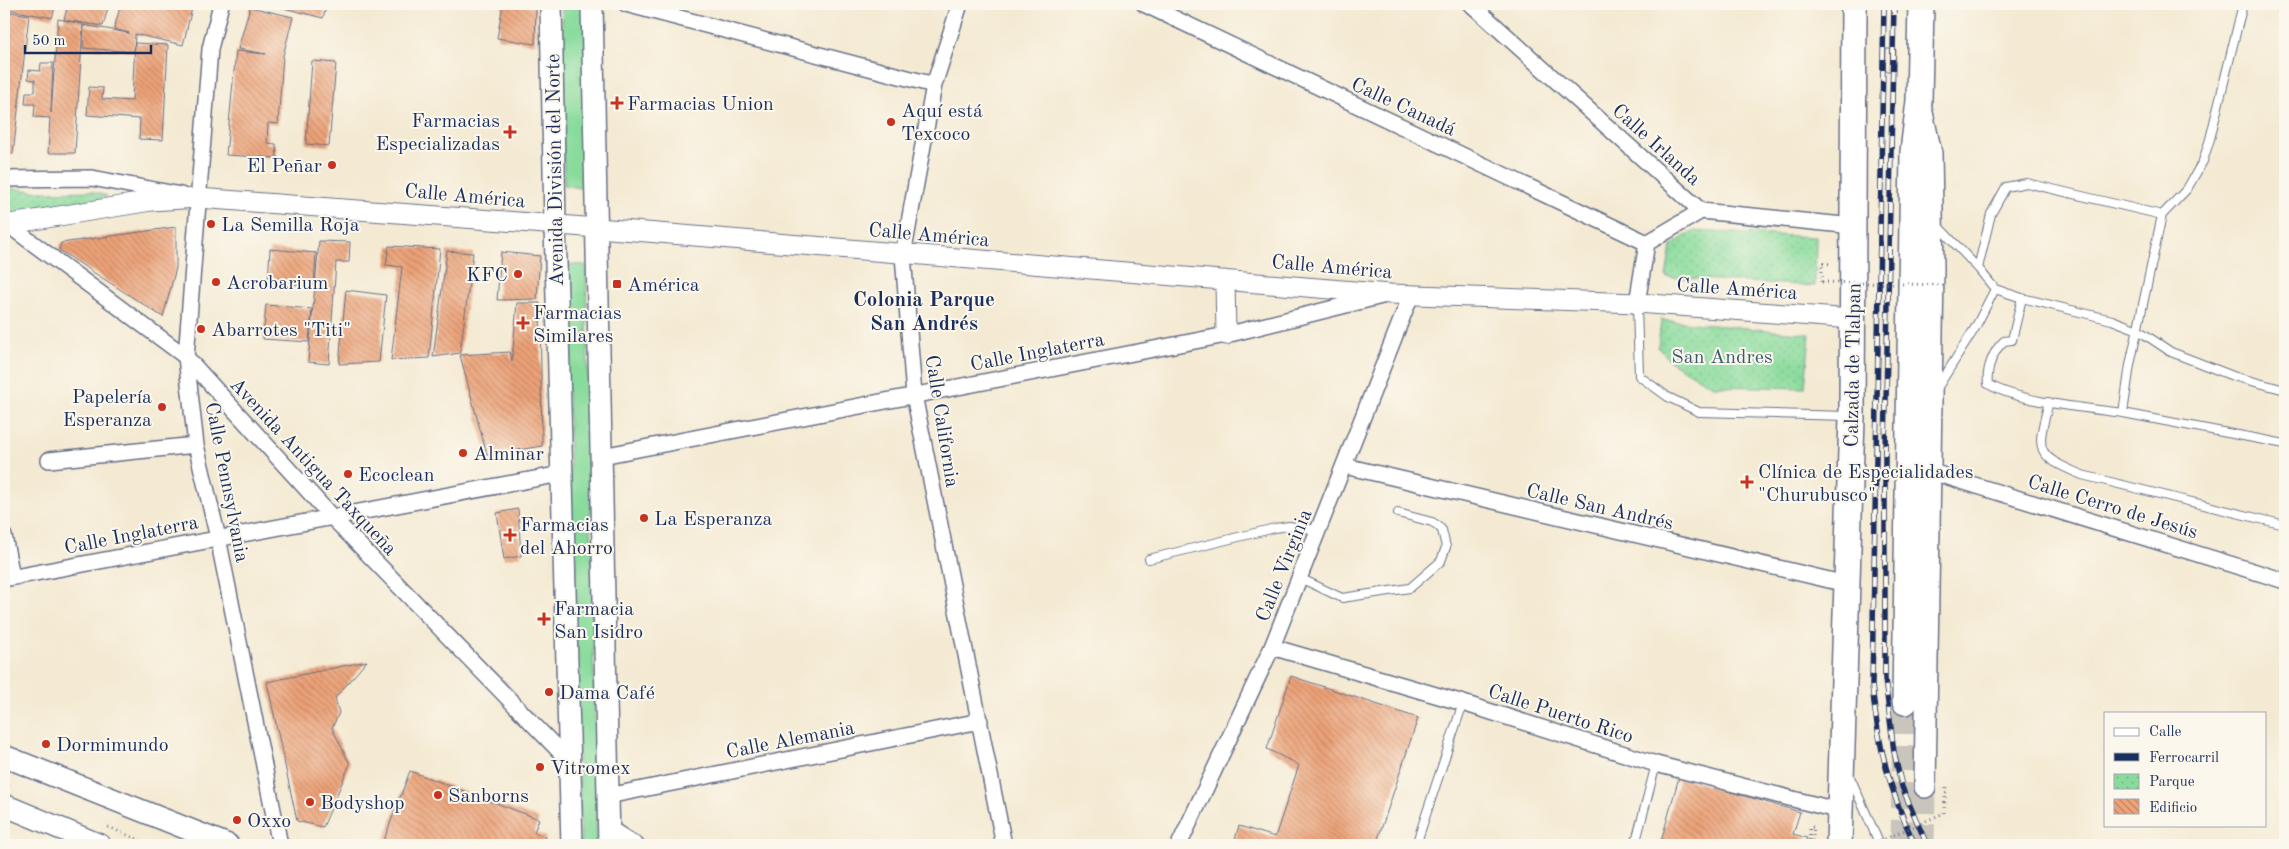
<svg xmlns="http://www.w3.org/2000/svg" width="2289" height="849" viewBox="0 0 2289 849" font-family="'Old Standard TT',serif">
	<defs>
		<pattern id="park-dots" width="8" height="8" patternUnits="userSpaceOnUse" patternTransform="scale(1.25)"><rect width="8" height="8" fill="#89db9c"/><path d="M2 2h.1M6 6h.1" fill="none" stroke="#76bc89" stroke-width="1.8" stroke-linecap="round"/></pattern>
		<pattern id="building-back-hatch" width="6" height="6" patternUnits="userSpaceOnUse" patternTransform="scale(1.25)"><rect width="6" height="6" fill="#eda277"/><path d="M-1 5l2 2M0 0l6 6M5-1l2 2" fill="none" stroke="#bf8465"/></pattern>
	</defs>
	<rect width="100%" height="100%" fill="#fbf7ec"/>
	<filter id="ink" filterUnits="userSpaceOnUse"><feTurbulence type="fractalNoise" baseFrequency=".02" numOctaves="2"/><feDisplacementMap in="SourceGraphic" scale="10" xChannelSelector="R" yChannelSelector="G"/><feConvolveMatrix kernelMatrix="1 2 1 2 8 2 1 2 1" color-interpolation-filters="sRGB"/></filter>
	<filter id="wash" filterUnits="userSpaceOnUse"><feTurbulence type="fractalNoise" baseFrequency=".0096" numOctaves="4" result="noise"/><feDisplacementMap in="SourceGraphic" scale="20" xChannelSelector="R" yChannelSelector="G"/><feGaussianBlur stdDeviation="1.12" result="paint"/><feColorMatrix in="noise" values="0 0 0 0 0 0 0 0 0 0 0 0 0 0 0 0 0 1.4 0 .05"/><feComposite in="paint" operator="in"/></filter>
	<g filter="url(#wash)">
		<rect width="100%" height="100%" fill="#f4ead3"/>
		<path fill="#89db9c" stroke="#52857d" d="M562 4H585L589 190 564 185Z
			M564 264 586 265 597 845H581Z"/>
		<path fill="url(#park-dots)" stroke="#52857d" d="M4 187 41 192 91 191 107 196 98 201 42 206 4 221Z
			M1692 231 1816 237 1815 286 1666 277 1671 246Z
			M1661 320 1810 334 1805 388 1713 386 1672 363 1658 347Z"/>
		<g id="blocks">
			<path fill="url(#building-back-hatch)" d="M7 4H56L52 18 6 9Z
				M68 4H109L103 26 64 20Z
				M121 4H193L183 45 135 34 134 52 83 48 84 25 129 33 114 29Z
				M268 4H327L323 18Z
				M503 4H521L536 8 535 44 497 38Z
				M250 7 293 17 283 56 278 124 268 123 267 143 276 144 277 158 226 155 236 51 266 54 238 49Z
				M4 11 29 15 13 154 4 153Z
				M58 19 83 24 75 153H48L50 118 34 117 35 104H25L26 92H35V80L28 79 29 70 40 71 41 63H53L51 113Z
				M135 43 168 45 163 140 139 139 140 119 87 115 89 87 103 88 102 99 132 101Z
				M1886 49H1891L1890 71H1885Z
				M312 61 336 63 329 146 306 144Z
				M176 227V268L163 317 59 250 61 243Z
				M319 241 350 242 349 262H336L329 364 308 362Z
				M389 246 440 249 429 358 391 360 402 267 386 265Z
				M270 249 316 253 314 286 268 283Z
				M447 251 473 253 460 353 433 357Z
				M501 252 540 256 537 299 497 300Z
				M346 290 386 295 379 362 339 364Z
				M517 303H540L542 446 487 455 460 355 510 352 512 361Z
				M266 305 312 309 309 342 263 339Z
				M518 509 521 556 504 559 497 513Z
				M367 661 335 698 339 713 332 728 350 764 323 827 297 821 267 682Z
				M1291 676 1418 718 1376 845H1233L1239 826 1275 837 1299 765 1267 749Z
				M410 771 539 819 534 832 546 837 543 845H382Z
				M1679 777 1800 812 1793 834 1807 838 1804 845H1660Z"/>
		</g>
	</g>
	<g filter="url(#ink)">
		<use href="#blocks" fill-opacity="0" stroke="#677087" stroke-width="1"/>
		<g fill="none" stroke-linecap="round" stroke-linejoin="round">
			<path stroke="#c9c5bc" stroke-width="21" stroke-dasharray="21 11" stroke-linecap="butt" d="M1924 845 1925 787"/>
			<path stroke="#c9c5bc" stroke-width="25" stroke-dasharray="25 12" stroke-linecap="butt" d="M1903 845 1905 702"/>
			<defs>
				<path id="service" d="M2243 4 2210 139 2203 161 2187 189 2162 215 2130 365 2123 413 2285 444
					M1936 224 1978 268 1995 289
					M1978 268 1991 214 2006 187 2027 183 2162 215
					M2022 298 2012 340 2004 341C1993 351 1986 369 1988 384 2018 402 2086 408 2123 413
					M1637 304 1639 376 1668 397 1699 412 1848 416
					M1936 390 1975 328 1995 289 2022 298 2112 320 2138 330 2171 352 2233 376 2285 390
					M2049 402C2036 451 2034 455 2082 475L2285 525
					M1149 559 1275 528 1289 526 1319 530
					M1300 578 1342 598 1410 588 1441 561 1446 547 1442 530 1437 525 1432 522 1398 513
					M1851 779 1880 845
					M1416 845 1463 703
					M1635 845 1656 764"/>
				<path id="minor" d="M221 4 210 49 186 357 196 445 218 538 280 845
					M626 4 934 85
					M960 4 934 85 903 255 914 395 1004 845
					M1144 4 1647 243
					M1471 4 1701 211 1854 226
					M4 179 92 178 181 195
					M7 224 186 357 332 517 570 762
					M1637 303 1647 243 1701 211
					M602 456 1226 335 1382 296
					M49 460 196 445
					M1345 466 1846 584
					M1929 471 2285 581
					M4 536 12 577
					M4 579 561 474
					M1272 647 1463 703 1656 764 1840 811
					M608 796 980 721
					M609 828 636 845
					M1179 845 1272 647 1411 295"/>
				<path id="tertiary" d="M4 225 151 201 198 198 598 228 1390 294 1637 303 1852 319
					M1225 280 1226 335"/>
				<path id="secondary" d="M551 4 555 225 572 845
					M592 4 609 845
					M1921 108 1931 153 1933 269 1925 787
					M4 756 228 845
					M4 805 100 845"/>
				<path id="trunk" d="M1905 702 1913 152 1919 101 1921 4
					M1839 845 1852 417 1854 4"/>
			</defs>
			<use href="#service" stroke="#677087" stroke-width="10"/>
			<use href="#minor" stroke="#677087" stroke-width="18"/>
			<use href="#tertiary" stroke="#677087" stroke-width="21"/>
			<use href="#secondary" stroke="#677087" stroke-width="24"/>
			<use href="#trunk" stroke="#677087" stroke-width="28"/>
			<path stroke="#677087" stroke-width="3" stroke-dasharray="1 4" stroke-linecap="butt" d="M1822 282V263L1832 264
				M4 783 13 787
				M1944 813 1946 786
				M108 827 152 845
				M1809 845 1810 827H1814L1812 845H1821"/>
			<use href="#service" stroke="#fff" stroke-width="8"/>
			<use href="#minor" stroke="#fff" stroke-width="15"/>
			<use href="#tertiary" stroke="#fff" stroke-width="19"/>
			<use href="#secondary" stroke="#fff" stroke-width="21"/>
			<use href="#trunk" stroke="#fff" stroke-width="25"/>
			<defs>
				<path id="rail" d="M1884 4 1872 685C1878 747 1889 789 1915 845
					M1894 4 1885 450V679L1894 752 1902 787 1927 845"/>
			</defs>
			<use href="#rail" stroke="#1b2f5e" stroke-width="5.5"/>
			<use href="#rail" stroke="#fbf7ec" stroke-width="4" stroke-dasharray="11" stroke-linecap="butt"/>
			<path stroke="#677087" stroke-width="3" stroke-dasharray="1 4" stroke-linecap="butt" d="M1822 282 1947 285
				M1871 845 1944 813"/>
		</g>
	</g>
	<g fill="#c8321e" stroke="#fbf7ec" stroke-width="2">
		<path d="M614.5 95.5h5v5h5v5h-5v5h-5v-5h-5v-5h5z"/>
		<circle cx="891" cy="122" r="5"/>
		<path d="M507.5 124.5h5v5h5v5h-5v5h-5v-5h-5v-5h5z"/>
		<circle cx="332" cy="165" r="5"/>
		<circle cx="211" cy="224" r="5"/>
		<circle cx="518" cy="274" r="5"/>
		<circle cx="216" cy="282" r="5"/>
		<rect x="612" y="279" width="10" height="10" rx="2.5"/>
		<path d="M520.5 315.5h5v5h5v5h-5v5h-5v-5h-5v-5h5z"/>
		<circle cx="201" cy="329" r="5"/>
		<circle cx="162" cy="407" r="5"/>
		<circle cx="463" cy="453" r="5"/>
		<circle cx="348" cy="474" r="5"/>
		<path d="M1744.5 474.5h5v5h5v5h-5v5h-5v-5h-5v-5h5z"/>
		<circle cx="644" cy="518" r="5"/>
		<path d="M507.5 527.5h5v5h5v5h-5v5h-5v-5h-5v-5h5z"/>
		<path d="M541.5 611.5h5v5h5v5h-5v5h-5v-5h-5v-5h5z"/>
		<circle cx="549" cy="692" r="5"/>
		<circle cx="46" cy="744" r="5"/>
		<circle cx="540" cy="767" r="5"/>
		<circle cx="438" cy="795" r="5"/>
		<circle cx="310" cy="802" r="5"/>
		<circle cx="237" cy="820" r="5"/>
	</g>
	<g text-anchor="middle" stroke-width="4" stroke-linejoin="round" paint-order="stroke">
		<g font-size="20" fill="#1b2f5e" stroke="#fbf7ec" text-anchor="start">
			<text x="627" y="110">Farmacias Union</text>
			<text x="901" y="117">Aquí está<tspan x="901" dy="23">Texcoco</tspan></text>
			<text x="500" y="127" text-anchor="end">Farmacias<tspan x="500" dy="23">Especializadas</tspan></text>
			<text x="322" y="172" text-anchor="end">El Peñar</text>
			<text x="221" y="231">La Semilla Roja</text>
			<text x="508" y="281" text-anchor="end">KFC</text>
			<text x="226" y="289">Acrobarium</text>
			<text x="627" y="291">América</text>
			<text x="533" y="319">Farmacias<tspan x="533" dy="23">Similares</tspan></text>
			<text x="211" y="336">Abarrotes "Titi"</text>
			<text x="152" y="403" text-anchor="end">Papelería<tspan x="152" dy="23">Esperanza</tspan></text>
			<text x="473" y="460">Alminar</text>
			<text x="1758" y="478">Clínica de Especialidades<tspan x="1758" dy="23">"Churubusco"</tspan></text>
			<text x="358" y="481">Ecoclean</text>
			<text x="654" y="525">La Esperanza</text>
			<text x="520" y="531">Farmacias<tspan x="520" dy="23">del Ahorro</tspan></text>
			<text x="554" y="615">Farmacia<tspan x="554" dy="23">San Isidro</tspan></text>
			<text x="559" y="699">Dama Café</text>
			<text x="56" y="751">Dormimundo</text>
			<text x="550" y="774">Vitromex</text>
			<text x="448" y="802">Sanborns</text>
			<text x="320" y="809">Bodyshop</text>
			<text x="247" y="827">Oxxo</text>
		</g>
		<g font-size="20" fill="#1b2f5e" stroke="#fbf7ec">
			<text transform="translate(1404 106) rotate(25)" y="7">Calle Canadá</text>
			<text transform="translate(1657 144) rotate(42)" y="7">Calle Irlanda</text>
			<text transform="translate(554 170) rotate(-91)" y="7">Avenida División del Norte</text>
			<text transform="translate(465 195) rotate(5)" y="7">Calle América</text>
			<text transform="translate(929 234) rotate(5)" y="7">Calle América</text>
			<text transform="translate(1332 266) rotate(5)" y="7">Calle América</text>
			<text transform="translate(1737 288) rotate(4)" y="7">Calle América</text>
			<text transform="translate(1037 351) rotate(-11)" y="7">Calle Inglaterra</text>
			<text transform="translate(1852 365) rotate(-89)" y="7">Calzada de Tlalpan</text>
			<text transform="translate(943 421) rotate(81)" y="7">Calle California</text>
			<text transform="translate(314 466) rotate(47)" y="7">Avenida Antigua Taxqueña</text>
			<text transform="translate(228 482) rotate(79)" y="7">Calle Pennsylvania</text>
			<text transform="translate(1600 506) rotate(13)" y="7">Calle San Andrés</text>
			<text transform="translate(2113 506) rotate(17)" y="7">Calle Cerro de Jesús</text>
			<text transform="translate(131 534) rotate(-11)" y="7">Calle Inglaterra</text>
			<text transform="translate(1283 565) rotate(-68)" y="7">Calle Virginia</text>
			<text transform="translate(1561 713) rotate(18)" y="7">Calle Puerto Rico</text>
			<text transform="translate(790 739) rotate(-11)" y="7">Calle Alemania</text>
		</g>
		<g font-size="20" fill="#365a6e" stroke="#fbf7ec">
			<text x="1722" y="363">San Andres</text>
		</g>
		<g font-size="21" font-weight="bold" fill="#1b2f5e" stroke="#fbf7ec">
			<text x="924" y="306">Colonia Parque<tspan x="924" dy="24">San Andrés</tspan></text>
		</g>
	</g>
	<rect width="2289" height="849" fill="none" stroke="#fbf7ec" stroke-width="20"/>
	<rect x="2104" y="712" width="162" height="115" fill="#fbf7ec" stroke="#a1a7b3"/>
	<rect x="2114" y="728" width="25" height="8" fill="#ffffff" stroke="#a1a7b3"/>
	<text x="2149" y="736" font-size="15" fill="#1b2f5e">Calle</text>
	<rect x="2114" y="753" width="25" height="8" fill="#1b2f5e" stroke="#a1a7b3"/>
	<text x="2149" y="762" font-size="15" fill="#1b2f5e">Ferrocarril</text>
	<rect x="2114" y="774" width="25" height="15" fill="url(#park-dots)" stroke="#a1a7b3"/>
	<text x="2149" y="786" font-size="15" fill="#1b2f5e">Parque</text>
	<rect x="2114" y="799" width="25" height="15" fill="url(#building-back-hatch)" stroke="#a1a7b3"/>
	<text x="2149" y="812" font-size="15" fill="#1b2f5e">Edificio</text>
	<path d="M25 45v8h126v-8" fill="none" stroke="#1b2f5e" stroke-width="2.5"/>
	<text x="32" y="45" font-size="15" fill="#1b2f5e" stroke="#fbf7ec" stroke-width="4" paint-order="stroke">50 m</text>
</svg>
